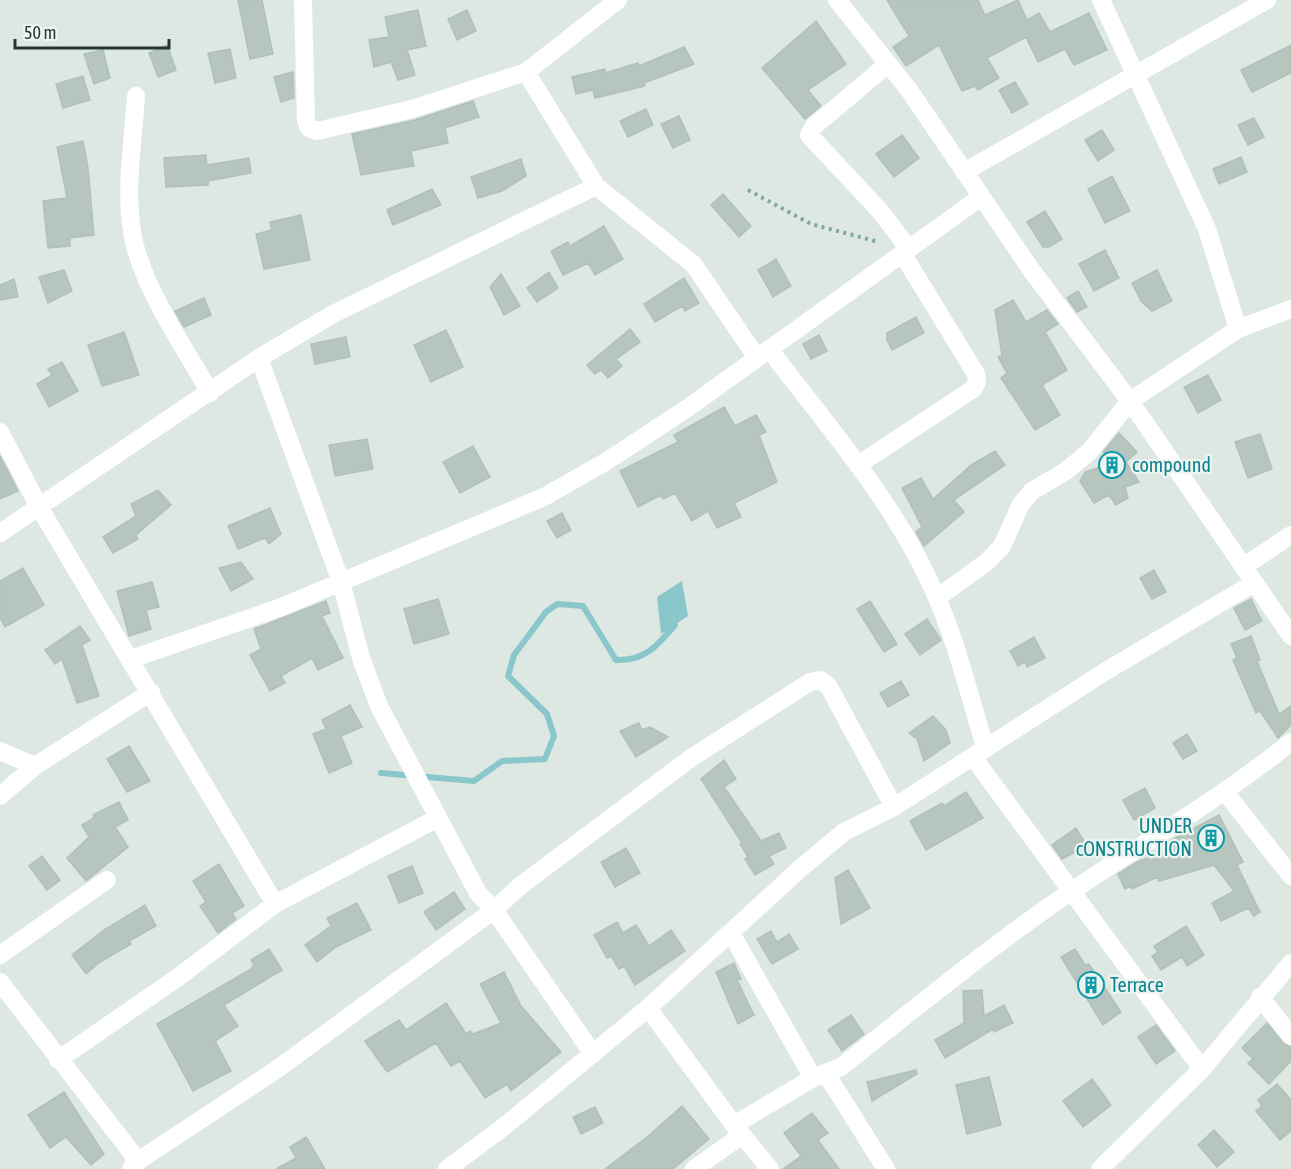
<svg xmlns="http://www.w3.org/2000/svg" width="1291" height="1169" viewBox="0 0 1291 1169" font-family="'Asap Condensed',sans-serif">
	<rect width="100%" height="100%" fill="#dee8e2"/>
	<path fill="#89c7ca" d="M682 581 688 616 661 634 657 597Z"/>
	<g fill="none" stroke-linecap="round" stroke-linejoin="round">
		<path stroke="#89c7ca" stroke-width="6" d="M381 773 474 781 502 761 545 759 554 736 547 714 508 676 514 655 546 612 557 604 583 606 616 660C645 661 657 646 675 625"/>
	</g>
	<path fill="#b6c5be" stroke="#b1c1b8" stroke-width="1.5" d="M238 0H262L273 54 250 59Z
		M887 0H978L985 15 1018 0 1027 20 1039 13 1050 32 1089 13 1107 50 1074 65 1065 49 1038 62 1026 37 987 58 999 78 978 90 975 86 962 91 939 45 906 66 893 47 909 36Z
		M418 10 426 46 407 50 415 75 398 80 391 62 374 67 369 40 389 37 385 17Z
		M467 10 476 31 457 40 448 19Z
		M816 21 846 64 808 90 821 106 805 119 762 68Z
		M167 45 176 70 158 77 149 53Z
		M1291 45V73L1252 92 1241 70Z
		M684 47 694 64 644 83 645 86 595 98 593 90 576 94 572 77 605 69V73L638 63 639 66Z
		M230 49 236 78 215 83 208 53Z
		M103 50 110 78 94 84 84 54Z
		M293 72 294 98 281 102 274 77Z
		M83 76 90 100 63 108 56 84Z
		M1015 82 1028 104 1012 113 999 90Z
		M473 101 479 117 445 128 448 143 411 151 414 166 361 175 352 134 415 120Z
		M646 109 653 125 628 137 620 121Z
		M679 116 690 140 673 148 661 124Z
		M1254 118 1264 137 1248 145 1238 125Z
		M1102 130 1114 150 1098 161 1085 140Z
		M902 135 919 158 894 177 876 154Z
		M83 141 88 168 94 235 70 238V246L48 248 43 201 67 198 57 147Z
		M206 155 207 165 249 158 251 173 208 181V185L166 187 164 158Z
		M1241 157 1247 172 1219 184 1213 169Z
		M521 159 526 176 502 191 478 198 471 177Z
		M1112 176 1130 211 1105 223 1088 189Z
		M432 189 441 205 393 225 387 210Z
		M723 194 751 226 739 237 711 205Z
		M1045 211 1062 239 1049 247H1043L1027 222Z
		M301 215 310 260 264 269 256 234 272 230 270 222Z
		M604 226 623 259 595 275 588 263 563 275 551 251 568 242 570 246Z
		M1105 250 1119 278 1094 291 1079 264Z
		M776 259 791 286 773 297 758 270Z
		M64 270 72 291 48 303 39 277Z
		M1157 270 1172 301 1152 311 1141 301 1132 283Z
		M549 272 558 288 537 302 527 288Z
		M501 274 520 306 504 315 490 287Z
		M684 278 699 303 685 311 682 306 655 322 644 304Z
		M14 279 18 297 0 300V285Z
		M1078 291 1087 307 1077 312 1067 298Z
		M204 298 211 315 184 327 175 311Z
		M1013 300 1026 322 1047 310 1058 324 1045 332 1067 370 1042 385 1060 415 1035 430 1001 378 1007 373 998 357 1002 356 995 310Z
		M916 317 924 333 892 350 887 340V333Z
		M630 329 640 342 616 359 622 366 608 378 601 370 595 374 587 365Z
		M446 330 463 367 431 382 414 345Z
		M124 332 139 375 102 386 88 345Z
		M819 335 827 351 811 359 803 344Z
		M346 337 350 357 315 364 311 344Z
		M62 362 78 391 49 407 37 384 52 375 48 369Z
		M1208 375 1221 400 1198 413 1184 387Z
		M724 407 735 426 756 415 766 432 759 435 777 482 734 503 741 517 717 528 708 511 692 521 675 493 663 499 661 495 638 507 620 471 678 442 674 435Z
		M1119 433 1137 452 1126 462 1139 482 1125 487 1128 498 1116 505 1109 495 1094 503 1080 481 1085 472 1120 460 1103 452Z
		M1260 434 1272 469 1248 478 1235 442Z
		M367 439 373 469 335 476 329 445Z
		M473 446 490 477 460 493 443 462Z
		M995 451 1005 465 954 500 964 512 924 546 916 532 922 527 902 488 921 478 933 499 971 465Z
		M0 456 18 491 0 499Z
		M158 490 171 505 136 535 138 539 113 553 103 537 136 516 131 504Z
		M270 508 281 534 269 544 265 538 238 549 228 526Z
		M562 513 571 530 557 538 547 521Z
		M241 562 253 579 231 591 219 568Z
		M23 568 44 605 5 627 0 618V581Z
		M1154 570 1166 592 1152 599 1140 578Z
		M152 582 159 607 146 610 151 629 129 636 117 591Z
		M438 599 449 634 414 644 404 609Z
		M1251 599 1262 621 1245 630 1234 608Z
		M326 601 330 613 322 616 343 658 318 670 312 658 281 676 285 683 270 691 250 655 261 649 254 629Z
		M870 601 897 644 884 652 857 609Z
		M927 619 941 640 920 655 905 634Z
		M80 626 90 640 82 645 99 696 77 703 62 659 55 664 45 650Z
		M1251 636 1260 660 1257 661 1279 714 1291 706V725L1278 738 1260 711 1256 713 1233 660 1237 658 1231 644Z
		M1034 637 1045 658 1027 667 1025 662 1018 666 1010 651Z
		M901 681 909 695 888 707 880 693Z
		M350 705 362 727 341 736 352 763 329 773 313 734 326 729 322 720Z
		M933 716 946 730 950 743 924 761 917 739 909 733Z
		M639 723 642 730 650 727 668 737 636 757 620 731Z
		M1187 734 1197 751 1183 759 1173 743Z
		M129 746 150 781 127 792 107 759Z
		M724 760 736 779 724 787 761 841 779 833 786 848 769 856 774 864 755 875 745 859 748 857 740 844 742 843 701 779Z
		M1145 788 1155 808 1134 820 1123 800Z
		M966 792 983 818 926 850 910 821 942 803 944 806Z
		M119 802 128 820 115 827 128 847 86 881 67 858 89 837 82 825 94 818 93 815Z
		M1219 815 1243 862 1237 865 1260 912 1254 916 1248 908 1221 921 1212 903 1234 891 1214 865 1159 881 1157 877 1132 889 1131 886 1125 889 1118 874 1137 862 1170 849 1168 842Z
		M1076 828 1087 846 1062 859 1052 845Z
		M626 848 640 873 615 887 601 862Z
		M42 856 60 880 47 890 29 866Z
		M219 864 244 906 232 913 236 919 218 933 200 906 206 902 193 881Z
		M412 866 423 893 399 903 388 876Z
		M848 870 870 908 841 924 835 878Z
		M454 892 465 909 436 930 424 912Z
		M357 903 371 930 336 947 317 962 305 945 331 926 327 918Z
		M145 905 156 926 129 941 131 944 100 962 86 974 72 955 104 930Z
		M617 922 623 933 636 925 649 946 671 930 685 951 635 985 624 966 619 969 611 956 607 958 594 935Z
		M1186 926 1204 955 1187 966 1182 957 1161 970 1152 956 1158 952 1154 946Z
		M771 931 777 942 789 934 798 949 772 964 757 939Z
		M269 949 282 970 224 1005 238 1026 215 1041 231 1071 193 1091 157 1024 251 969 254 965 251 960Z
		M1075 949 1085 965 1089 964 1121 1012 1103 1025 1061 957Z
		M734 963 741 979 737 980 754 1015 738 1024 716 972Z
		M504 972 521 1006 561 1052 511 1091 507 1084 485 1098 460 1061 451 1066 436 1043 387 1072 365 1041 399 1020 406 1030 446 1003 466 1034 470 1031 473 1034 501 1023 480 984Z
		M982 990 984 1016 1004 1005 1013 1023 994 1032 993 1029 945 1058 935 1040 964 1023 963 991Z
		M851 1015 864 1034 842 1051 828 1030Z
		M1267 1023 1283 1043 1291 1047V1061L1269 1084 1248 1063 1253 1059 1242 1048Z
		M1156 1025 1175 1051 1156 1064 1138 1037Z
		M916 1070 917 1074 872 1101 867 1082Z
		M989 1077 1001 1125 967 1134 956 1085Z
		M1092 1079 1111 1105 1083 1127 1063 1101Z
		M1277 1084 1291 1100V1131L1280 1140 1256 1111 1262 1106 1258 1100Z
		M64 1092 104 1154 91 1165 66 1137 50 1148 28 1115Z
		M682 1106 709 1139 673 1169H605L647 1137Z
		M595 1107 603 1123 581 1134 573 1117Z
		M812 1113 828 1133 818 1140 839 1169H783L801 1156 784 1133Z
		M1214 1130 1234 1152 1217 1167 1198 1145Z
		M306 1137 325 1169H276L296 1158 290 1147Z"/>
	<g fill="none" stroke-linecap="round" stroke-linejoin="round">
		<path stroke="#81a998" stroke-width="4" stroke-dasharray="3 4.5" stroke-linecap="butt" d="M748 190 811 224 879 242"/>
		<path stroke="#fff" stroke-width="18" d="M303 0 306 121 309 128 317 131 412 109 526 72 618 0
			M837 0 909 90 1032 271 1130 401 1291 636
			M1101 0 1207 229 1238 329
			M888 64 814 126 809 135 880 211 909 249
			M526 72 596 186 694 265 757 358
			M136 96C133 144 123 199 135 246 149 298 184 346 210 393
			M964 172 1267 0
			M769 349C829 428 898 506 937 598 958 646 970 699 986 749
			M259 358 341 582 361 658 379 706 478 893 494 910 593 1054
			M0 432 39 507 275 904
			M858 465 973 389 977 382 976 374 902 253
			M0 533 259 358 333 314 596 186
			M1243 567 1291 535
			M937 598 988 561 1002 546 1021 504 1032 491 1066 471 1089 452 1130 401 1238 329 1291 309
			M131 659 279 608 544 497 607 461 689 407 981 197
			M0 751 35 766
			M973 757 1202 1069
			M1225 792 1291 876
			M0 796 35 766 151 692
			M731 933 813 1078
			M0 955 107 880
			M0 982 132 1153 135 1163
			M1260 997 1291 1036
			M648 1008 734 1125 770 1169
			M58 1060 177 978 275 904 436 819
			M827 1075 886 1169
			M734 1125 813 1078 841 1067C917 1007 992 945 1073 890 1147 841 1221 798 1291 742
			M131 1169 135 1163 276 1070 494 910 520 886 691 758 810 682 821 680 829 687 894 807
			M447 1169 501 1129 648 1008 802 867 844 832 894 807 1106 671 1254 583
			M694 1169 742 1135
			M1100 1169 1202 1069 1291 963"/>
	</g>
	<defs>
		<symbol id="building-ring" viewBox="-11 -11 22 22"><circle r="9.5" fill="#eef5f1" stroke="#0f9aa8" stroke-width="1.5"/><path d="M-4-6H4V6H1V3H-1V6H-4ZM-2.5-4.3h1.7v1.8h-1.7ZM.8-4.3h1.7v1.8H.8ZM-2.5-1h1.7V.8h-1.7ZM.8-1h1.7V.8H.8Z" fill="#0f9aa8"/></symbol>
	</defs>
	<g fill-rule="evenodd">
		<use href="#building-ring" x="1097" y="450" width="30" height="30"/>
		<use href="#building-ring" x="1196" y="823" width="30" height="30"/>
		<use href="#building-ring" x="1076" y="970" width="30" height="30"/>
	</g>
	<g text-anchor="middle" stroke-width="4.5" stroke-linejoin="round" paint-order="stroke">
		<g font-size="20" fill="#0d838f" stroke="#eef5f1" text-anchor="start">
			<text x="1132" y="472">compound</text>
			<text x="1192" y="833" text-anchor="end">UNDER<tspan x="1192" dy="23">cONSTRUCTION</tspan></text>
			<text x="1110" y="992">Terrace</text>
		</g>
	</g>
	<path d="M15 39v9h154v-9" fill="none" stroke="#21362e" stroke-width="3"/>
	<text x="24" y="39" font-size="18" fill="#21362e" stroke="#eef5f1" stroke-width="4.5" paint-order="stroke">50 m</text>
</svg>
